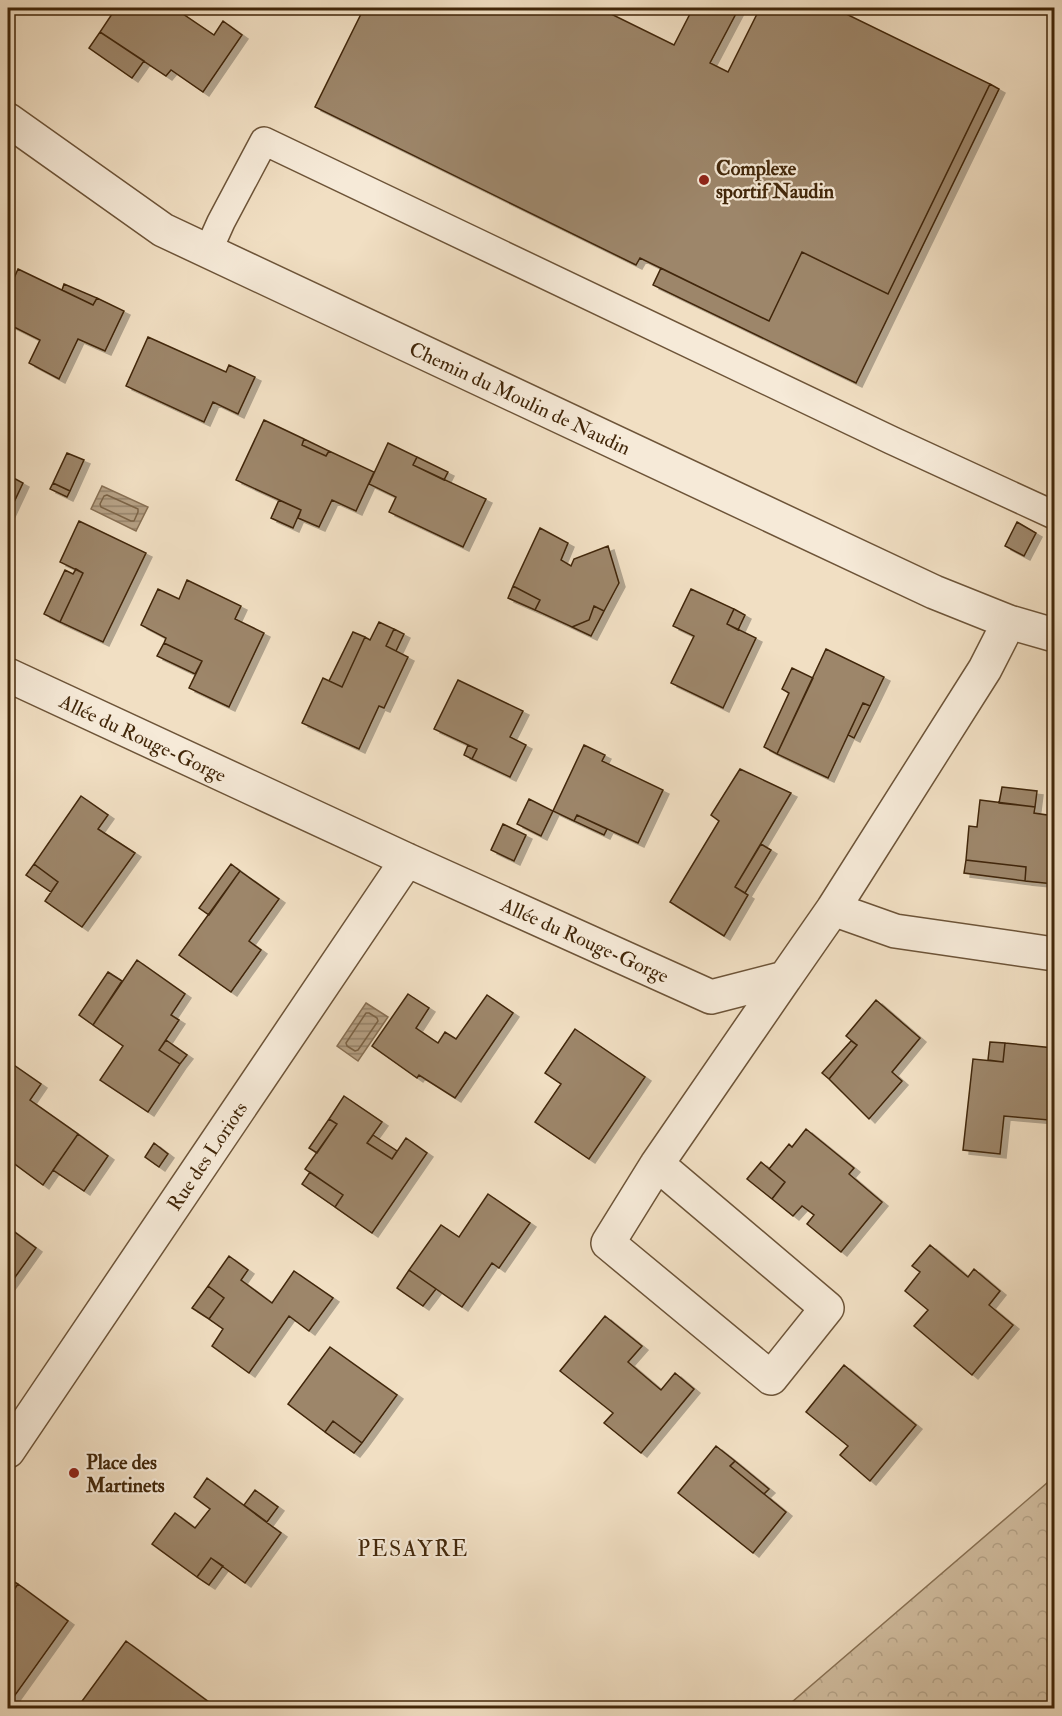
<svg xmlns="http://www.w3.org/2000/svg" width="1062" height="1716" viewBox="0 0 1062 1716" font-family="'IM FELL Double Pica',serif">
	<defs>
		<pattern id="forest-crowns" width="20" height="18" patternUnits="userSpaceOnUse" patternTransform="scale(1.5)"><rect width="20" height="18" fill="#d3c0a3"/><path d="M2 6a3 3 0 1 1 6 0M12 15a3 3 0 1 1 6 0" fill="none" stroke="#b6a58b"/></pattern>
		<pattern id="water-rules" width="6" height="5" patternUnits="userSpaceOnUse" patternTransform="scale(1.5)"><rect width="6" height="5" fill="#b5a084"/><path d="M0 2.5h6" fill="none" stroke="#95826a"/></pattern>
		<filter id="shadow"><feDropShadow dx="6" dy="4" stdDeviation="0" flood-color="#0004"/></filter>
	</defs>
	<rect width="100%" height="100%" fill="#f1dfc3"/>
	<filter id="stains"><feTurbulence type="fractalNoise" baseFrequency=".00333" numOctaves="4"/><feColorMatrix values="0 0 0 0 .2 0 0 0 0 .09 0 0 0 0 .02 0 0 0 .5 -.17"/></filter>
	<radialGradient id="worn" r=".72"><stop offset=".6" stop-color="#630" stop-opacity="0"/><stop offset="1" stop-color="#630" stop-opacity=".3"/></radialGradient>
	<path fill="url(#forest-crowns)" stroke="#8a7356" stroke-width="1.5" d="M1054 1477V1708H785Z"/>
	<path fill="url(#water-rules)" stroke="#876f53" stroke-width="1.5" d="M102 486 148 507 136 531 91 509Z
		M366 1003 388 1017 358 1061 337 1046Z"/>
	<g fill="none" stroke-linecap="round" stroke-linejoin="round">
		<path stroke="#7b6346" stroke-width="1.5" d="M107 495 138 509V512L134 521H131L101 507 100 504 104 496Z
			M366 1013H369L377 1018 378 1021 358 1050 355 1051 347 1046 346 1043Z"/>
	</g>
	<path fill="#9d866a" stroke="#412609" stroke-width="1.5" filter="url(#shadow)" d="M116 8H174L214 35 223 21 242 35 203 92 171 70 166 76 100 32Z
		M364 8H599L674 45 693 8H739L710 63 728 72 760 8H834L990 84 888 294 802 252 769 321 640 258 636 265 315 107Z
		M100 32 144 61 132 78 89 48Z
		M990 84 999 89 856 383 653 285 661 268 769 321 802 252 888 294Z
		M18 269 93 305 97 298 124 311 105 351 78 339 59 379 29 363 40 340 8 324V292Z
		M64 284 97 298 93 305 62 290Z
		M148 337 226 372 229 365 255 377 238 414 213 402 204 422 126 386Z
		M264 420 304 439 302 445 326 456 329 451 374 472 356 511 332 500 319 527 298 518 301 510 236 480Z
		M304 439 329 451 326 456 302 445Z
		M388 443 417 457 413 465 486 499 463 547 389 512 396 497 369 484Z
		M67 453 84 460 70 491 53 483Z
		M417 457 448 472 444 480 413 465Z
		M8 475 23 483 8 515Z
		M53 483 70 491 67 497 50 489Z
		M279 500 301 510 293 528 271 518Z
		M79 521 146 553 103 642 60 622 83 573 60 562Z
		M1017 522 1036 533 1024 556 1005 546Z
		M540 528 568 543 561 560 571 566 574 559 608 546 619 583 604 611 594 606 589 620 572 627 535 610 540 600 513 586Z
		M76 569 83 573 60 622 44 614 65 570 73 574Z
		M187 580 241 606 235 619 264 633 229 707 189 688 202 661 164 643 166 638 141 625 158 589 179 599Z
		M513 586 540 600 535 610 508 598Z
		M691 589 734 609 727 624 756 638 723 708 671 683 694 636 673 626Z
		M594 606 604 611 591 636 572 627 589 620Z
		M734 609 745 615 738 630 727 624Z
		M379 622 394 629 386 646 408 657 384 708 379 706 359 749 302 723 323 678 342 687 365 637 370 640Z
		M394 629 404 634 396 651 386 646Z
		M353 632 365 637 342 687 329 681Z
		M164 643 202 661 195 674 157 656Z
		M826 649 884 677 870 706 863 703 828 778 777 754Z
		M792 668 813 678 777 754 764 747 789 693 782 689Z
		M458 680 523 711 510 737 526 745 510 777 472 759 477 749 434 729Z
		M863 703 870 706 854 738 848 735Z
		M468 745 477 749 472 759 464 755Z
		M584 745 605 755 602 761 663 790 638 843 577 815 574 821 553 811Z
		M740 769 791 793 735 887 748 895 724 936 670 902 719 821 711 815Z
		M1002 787 1037 791 1035 807 999 803Z
		M81 796 108 815 98 829 135 853 82 927 45 901 58 882 34 864Z
		M529 799 553 811 541 836 517 824Z
		M980 800 1035 807 1034 813 1054 816V884L1025 881 1026 867 966 860 969 826 977 827Z
		M577 815 607 829 604 835 574 821Z
		M503 824 526 835 514 861 491 850Z
		M761 844 771 850 745 893 735 887Z
		M966 860 1026 867 1025 881 964 873Z
		M34 864 58 882 51 892 26 875Z
		M231 864 240 871 209 915 199 908Z
		M240 871 279 899 249 941 261 950 231 992 179 955Z
		M137 960 185 994 171 1015 179 1020 159 1050 180 1064 148 1112 100 1080 123 1046 93 1025Z
		M108 972 122 981 93 1025 79 1015Z
		M408 994 429 1008 416 1028 438 1043 445 1032 456 1039 487 995 513 1013 455 1098 419 1075 417 1078 372 1046Z
		M876 1000 920 1038 892 1072 902 1081 869 1119 829 1079 857 1045 846 1036Z
		M575 1029 645 1077 589 1159 535 1122 561 1084 545 1073Z
		M166 1040 187 1055 180 1064 159 1050Z
		M851 1041 857 1045 829 1079 822 1073Z
		M990 1042 1005 1043 1003 1062 988 1060Z
		M1005 1043 1054 1048V1064L1049 1120 1004 1116 1000 1154 963 1150 973 1059 1003 1062Z
		M8 1061 41 1084 30 1100 78 1134 43 1185 8 1159V1128L10 1125 8 1123Z
		M344 1096 382 1122 367 1143 392 1159 406 1138 427 1153 372 1233 335 1207 343 1195 305 1169 337 1124 329 1119Z
		M329 1119 337 1124 317 1153 309 1148Z
		M806 1129 854 1168 849 1174 882 1202 841 1252 807 1224 814 1215 802 1206 793 1216 772 1199 785 1182 769 1169 789 1144 792 1147Z
		M78 1134 108 1156 84 1191 53 1170Z
		M373 1135 397 1151 392 1159 367 1143Z
		M154 1143 168 1154 159 1167 145 1157Z
		M761 1162 785 1182 772 1199 747 1179Z
		M310 1172 343 1195 335 1207 302 1184Z
		M488 1194 530 1223 499 1268 492 1263 462 1307 409 1270 441 1225 459 1237Z
		M8 1227 36 1248 8 1287Z
		M930 1245 968 1277 974 1269 1000 1291 989 1305 1013 1325 972 1375 914 1326 928 1310 905 1291 920 1272 912 1266Z
		M229 1256 248 1270 241 1280 272 1303 294 1271 333 1298 309 1331 289 1316 249 1373 212 1346 223 1329 209 1319 224 1298 208 1286Z
		M409 1270 436 1289 423 1306 397 1288Z
		M208 1286 224 1298 209 1319 192 1308Z
		M605 1316 642 1346 628 1362 661 1390 675 1373 694 1389 641 1453 604 1423 613 1413 560 1371Z
		M330 1347 397 1395 362 1443 333 1421 325 1432 288 1404Z
		M844 1365 916 1425 870 1481 840 1455 848 1446 806 1412Z
		M333 1421 362 1443 354 1453 325 1432Z
		M716 1446 735 1461 730 1466 786 1512 753 1553 678 1493Z
		M735 1461 769 1489 764 1494 730 1466Z
		M207 1478 281 1533 245 1583 211 1558 197 1577 152 1544 175 1513 195 1528 210 1509 194 1497Z
		M255 1490 278 1507 267 1522 244 1505Z
		M211 1558 223 1566 209 1585 197 1577Z
		M11 1580 18 1584 8 1598V1584Z
		M18 1584 68 1621 8 1705V1598Z
		M126 1641 217 1708H77Z"/>
	<g fill="none" stroke-linecap="round" stroke-linejoin="round">
		<defs>
			<path id="lane" d="M208 251 221 222 264 141 891 440 1054 515"/>
			<path id="street" d="M8 120 163 230 934 592 1009 622 1054 635
				M8 675 407 860 711 997 785 978 833 909 985 669 1009 622
				M833 909 895 931 1054 954
				M657 1164 827 1308 771 1378 608 1243 657 1164 785 978
				M8 1451 407 860"/>
		</defs>
		<use href="#lane" stroke="#6d5438" stroke-width="30"/>
		<use href="#street" stroke="#6d5438" stroke-width="36"/>
		<use href="#lane" stroke="#f6ead8" stroke-width="27"/>
		<use href="#street" stroke="#f6ead8" stroke-width="33"/>
	</g>
	<g fill="#8f2418" stroke="#f6ead8" stroke-width="2">
		<circle cx="704" cy="180" r="6"/>
		<circle cx="74" cy="1473" r="6"/>
	</g>
	<g text-anchor="middle" stroke-width="4.5" stroke-linejoin="round" paint-order="stroke">
		<g font-size="20" font-weight="bold" fill="#412609" stroke="#f6ead8" text-anchor="start">
			<text x="716" y="175">Complexe<tspan x="716" dy="23">sportif Naudin</tspan></text>
			<text x="86" y="1469">Place des<tspan x="86" dy="23">Martinets</tspan></text>
		</g>
		<g font-size="20" fill="#412609" stroke="#f6ead8">
			<text transform="translate(520 398) rotate(25)" y="7">Chemin du Moulin de Naudin</text>
			<text transform="translate(143 738) rotate(25)" y="7">Allée du Rouge-Gorge</text>
			<text transform="translate(585 940) rotate(24)" y="7">Allée du Rouge-Gorge</text>
			<text transform="translate(207 1156) rotate(-56)" y="7">Rue des Loriots</text>
		</g>
		<g font-size="22" letter-spacing="1.5" fill="#412609" stroke="#f6ead8">
			<text x="413" y="1556">PESAYRE</text>
		</g>
	</g>
	<rect width="1062" height="1716" fill="none" stroke="#f1dfc3" stroke-width="30"/>
	<rect x="9" y="9" width="1044" height="1698" fill="none" stroke="#412609" stroke-width="3"/>
	<rect x="15" y="15" width="1032" height="1686" fill="none" stroke="#412609" stroke-width="1.5"/>
	<rect width="100%" height="100%" filter="url(#stains)"/>
	<rect width="100%" height="100%" fill="url(#worn)"/>
</svg>
